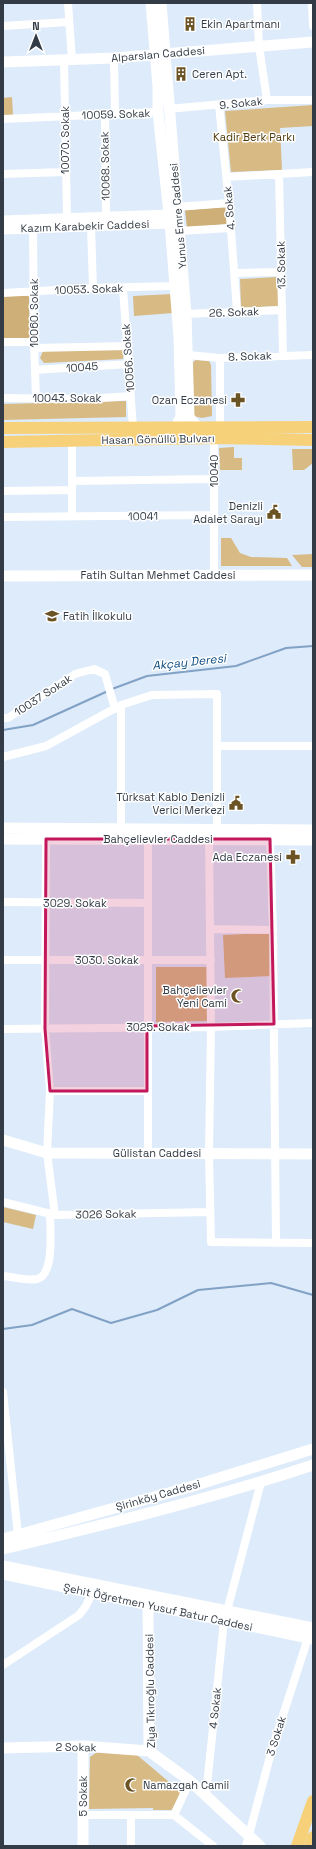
<svg xmlns="http://www.w3.org/2000/svg" width="316" height="1849" viewBox="0 0 316 1849" font-family="'Space Grotesk',sans-serif">
	<rect width="100%" height="100%" fill="#ddebfa"/>
	<path fill="#d8ba85" d="M12 97 13 116H3V98Z
		M313 105V126L280 128 282 170 231 172 225 111Z
		M277 277 279 306 241 308 240 279Z
		M172 294 173 313 134 316 133 296Z
		M120 348 124 351 123 359 44 363 40 358 43 351Z
		M196 360 209 361 211 365 212 416 202 418 193 416 190 364Z
		M126 401V417L3 420V404Z
		M234 447V458H242V470H220L219 448Z
		M292 449H313V463L304 470H293Z
		M221 538H231L240 553 251 557 287 558 292 566H221Z
		M313 554V567H302L292 555Z
		M270 933 272 976 225 978 223 935Z
		M156 967H207L209 1021 156 1022Z
		M3 1207 36 1215 33 1229 3 1222Z
		M97 1752 137 1755 181 1792 172 1810H153V1808L89 1809 90 1757Z"/>
	<path fill="#ceaf78" d="M226 207 227 224 187 228 185 210Z
		M3 296H29L30 339 3 340Z"/>
	<g fill="none" stroke-linecap="round" stroke-linejoin="round">
		<path stroke="#81a1c5" stroke-width="2" d="M112 689 147 676 236 666 286 648 313 646
			M3 730 33 725 108 691
			M3 1329 32 1325 72 1309 111 1323 157 1310 198 1290 271 1283 313 1295"/>
		<path stroke="#fff" stroke-width="8" d="M68 3 72 60
			M257 3 259 46 267 100
			M312 3 313 26
			M3 26 69 22
			M114 58 115 114
			M64 61 67 219
			M219 105 229 203 237 311
			M168 109 267 100H313
			M105 114 106 217
			M3 119 158 112
			M3 174 65 172
			M279 174 283 355
			M227 177 313 172
			M177 207 229 203
			M91 226 93 288
			M33 228 34 342 36 398
			M179 231 231 228
			M234 273 281 272
			M123 288 133 428
			M3 293 93 288 175 286
			M186 314 282 310
			M3 342H34
			M34 348 128 346
			M188 355 220 358 313 355
			M35 370 129 364
			M3 398 85 399 131 396
			M220 427V358
			M72 440V517
			M72 481 214 479
			M3 491 72 490
			M3 517 214 515
			M214 575V438
			M121 705V828
			M3 718H8L75 674 94 669 105 674 115 709
			M217 746H313
			M3 757 46 746 121 705 152 695 217 694V834
			M46 839 45 1029 50 1091 47 1153 55 1215
			M148 839V1153
			M209 839 211 1027 209 1153 211 1242 313 1243
			M270 839 273 930 276 1243
			M3 902 148 903
			M211 929 273 930
			M3 960H211
			M3 1029 211 1027 313 1023
			M50 1091H147
			M3 1202 55 1215 210 1212
			M3 1276C14 1277 26 1281 37 1279 55 1275 50 1228 50 1213
			M3 1392 18 1535
			M227 1611 261 1482
			M3 1665 79 1615 86 1606 92 1593
			M206 1795 224 1621
			M83 1815H174L213 1846
			M174 1815 190 1781
			M131 1846V1815
			M246 1846 272 1749 308 1638"/>
		<path stroke="#fff" stroke-width="11" d="M151 3 158 86V112L170 223 179 337 181 417 175 428
			M161 3 186 314 189 417 197 427
			M3 62 114 58 313 42
			M3 221 169 215 176 217
			M3 229 170 223 175 219
			M3 576 313 575
			M3 828 313 830
			M3 839 313 840
			M3 1140 47 1153 313 1154
			M3 1539 190 1487 313 1449
			M3 1549C107 1524 211 1499 313 1465
			M3 1566 313 1628
			M3 1574 313 1639
			M148 1605 149 1751
			M83 1746V1846
			M3 1748 83 1746 149 1751
			M149 1751 190 1781 260 1846"/>
		<path stroke="#f7d17a" stroke-width="12" d="M3 428 313 427
			M3 442 214 438 313 440
			M297 1846 313 1801
			M310 1846 313 1837"/>
	</g>
	<path fill="#c2185b" fill-opacity="0.2" stroke="#c2185b" stroke-width="3" stroke-linejoin="round" d="M46 839H270L274 1024 147 1026V1091H50L45 1029Z"/>
	<defs>
		<symbol id="building-bare" viewBox="-9 -9 18 18"><path d="M-4-6H4V6H1V3H-1V6H-4ZM-2.5-4.3h1.7v1.8h-1.7ZM.8-4.3h1.7v1.8H.8ZM-2.5-1h1.7V.8h-1.7ZM.8-1h1.7V.8H.8Z" fill="#6c5324" stroke="#fff" stroke-width="2.5" paint-order="stroke"/></symbol>
		<symbol id="pharmacy-bare" viewBox="-9 -9 18 18"><path d="M-2-6h4v4h4v4h-4v4h-4v-4h-4v-4h4Z" fill="#6c5324" stroke="#fff" stroke-width="2.5" paint-order="stroke"/></symbol>
		<symbol id="civic-bare" viewBox="-9 -9 18 18"><path d="M-.6-6.5H3V-4.5H.6V-3L4-1V1h2V6H-6V1h2V-1L-.6-3ZM-1.2 2.5V6h2.4V2.5Z" fill="#6c5324" stroke="#fff" stroke-width="2.5" paint-order="stroke"/></symbol>
		<symbol id="school-bare" viewBox="-9 -9 18 18"><path d="M0-5L7-2L0 1L-7-2ZM-4 1L0 2.5L4 1V4Q0 6-4 4Z" fill="#6c5324" stroke="#fff" stroke-width="2.5" paint-order="stroke"/></symbol>
		<symbol id="mosque-bare" viewBox="-9 -9 18 18"><path d="M3.5-4.9A6 6 0 1 0 3.5 4.9A5 5 0 1 1 3.5-4.9Z" fill="#6c5324" stroke="#fff" stroke-width="2.5" paint-order="stroke"/></symbol>
	</defs>
	<g fill-rule="evenodd">
		<use href="#building-bare" x="180" y="14" width="20" height="20"/>
		<use href="#building-bare" x="171" y="64" width="20" height="20"/>
		<use href="#pharmacy-bare" x="228" y="390" width="20" height="20"/>
		<use href="#civic-bare" x="264" y="502" width="20" height="20"/>
		<use href="#school-bare" x="42" y="606" width="20" height="20"/>
		<use href="#civic-bare" x="226" y="793" width="20" height="20"/>
		<use href="#pharmacy-bare" x="283" y="847" width="20" height="20"/>
		<use href="#mosque-bare" x="228" y="986" width="20" height="20"/>
		<use href="#mosque-bare" x="122" y="1775" width="20" height="20"/>
	</g>
	<g text-anchor="middle" stroke-width="3" stroke-linejoin="round" paint-order="stroke">
		<g font-size="11" fill="#333c46" stroke="#fff" text-anchor="end">
			<text x="201" y="28" text-anchor="start">Ekin Apartmanı</text>
			<text x="192" y="78" text-anchor="start">Ceren Apt.</text>
			<text x="227" y="404">Ozan Eczanesi</text>
			<text x="263" y="510">Denizli<tspan x="263" dy="13">Adalet Sarayı</tspan></text>
			<text x="63" y="620" text-anchor="start">Fatih İlkokulu</text>
			<text x="225" y="801">Türksat Kablo Denizli<tspan x="225" dy="13">Verici Merkezi</tspan></text>
			<text x="282" y="861">Ada Eczanesi</text>
			<text x="227" y="994">Bahçelievler<tspan x="227" dy="13">Yeni Cami</tspan></text>
			<text x="143" y="1789" text-anchor="start">Namazgah Camii</text>
		</g>
		<g font-size="11" fill="#333c46" stroke="#fff">
			<text transform="translate(158 54) rotate(-5)" y="4">Alparslan Caddesi</text>
			<text transform="translate(241 103) rotate(-6)" y="4">9. Sokak</text>
			<text transform="translate(116 114) rotate(-2)" y="4">10059. Sokak</text>
			<text transform="translate(65 140) rotate(-90)" y="4">10070. Sokak</text>
			<text transform="translate(105 166) rotate(-91)" y="4">10068. Sokak</text>
			<text transform="translate(229 208) rotate(-95)" y="4">4. Sokak</text>
			<text transform="translate(178 216) rotate(-95)" y="4">Yunus Emre Caddesi</text>
			<text transform="translate(85 226) rotate(-2)" y="4">Kazım Karabekir Caddesi</text>
			<text transform="translate(281 265) rotate(-91)" y="4">13. Sokak</text>
			<text transform="translate(89 289) rotate(-2)" y="4">10053. Sokak</text>
			<text transform="translate(234 312) rotate(-2)" y="4">26. Sokak</text>
			<text transform="translate(34 313) rotate(-90)" y="4">10060. Sokak</text>
			<text transform="translate(250 356) rotate(-2)" y="4">8. Sokak</text>
			<text transform="translate(128 358) rotate(-94)" y="4">10056. Sokak</text>
			<text transform="translate(82 367) rotate(-4)" y="4">10045</text>
			<text x="67" y="402">10043. Sokak</text>
			<text transform="translate(158 439) rotate(-1)" y="4">Hasan Gönüllü Bulvarı</text>
			<text transform="translate(214 471) rotate(-90)" y="4">10040</text>
			<text transform="translate(143 516) rotate(-1)" y="4">10041</text>
			<text x="158" y="579">Fatih Sultan Mehmet Caddesi</text>
			<text transform="translate(43 695) rotate(-33)" y="4">10037 Sokak</text>
			<text x="158" y="843">Bahçelievler Caddesi</text>
			<text x="75" y="907">3029. Sokak</text>
			<text x="107" y="964">3030. Sokak</text>
			<text x="158" y="1031">3025. Sokak</text>
			<text x="157" y="1157">Gülistan Caddesi</text>
			<text transform="translate(106 1214) rotate(-1)" y="4">3026 Sokak</text>
			<text transform="translate(158 1495) rotate(-16)" y="4">Şirinköy Caddesi</text>
			<text transform="translate(158 1607) rotate(12)" y="4">Şehit Öğretmen Yusuf Batur Caddesi</text>
			<text transform="translate(150 1691) rotate(-91)" y="4">Ziya Tıkıroğlu Caddesi</text>
			<text transform="translate(215 1708) rotate(-84)" y="4">4 Sokak</text>
			<text transform="translate(276 1736) rotate(-72)" y="4">3 Sokak</text>
			<text transform="translate(76 1747) rotate(1)" y="4">2 Sokak</text>
			<text transform="translate(83 1796) rotate(-90)" y="4">5 Sokak</text>
		</g>
		<g font-size="11" fill="#4e390b" stroke="#fff">
			<text x="254" y="141">Kadir Berk Parkı</text>
		</g>
		<g font-size="12" font-style="italic" fill="#094980" stroke="#fff">
			<text transform="translate(189 662) rotate(-6)" y="4">Akçay Deresi</text>
		</g>
	</g>
	<rect width="316" height="1849" fill="none" stroke="#333c46" stroke-width="8"/>
	<g transform="translate(36 36)" stroke="#ffffff" stroke-width="3" paint-order="stroke">
	<path d="M0-3L7 15L0 10L-7 15Z" fill="#333c46"/>
	<text y="-6" font-size="11" font-weight="bold" text-anchor="middle" fill="#333c46">N</text>
	</g>
</svg>
